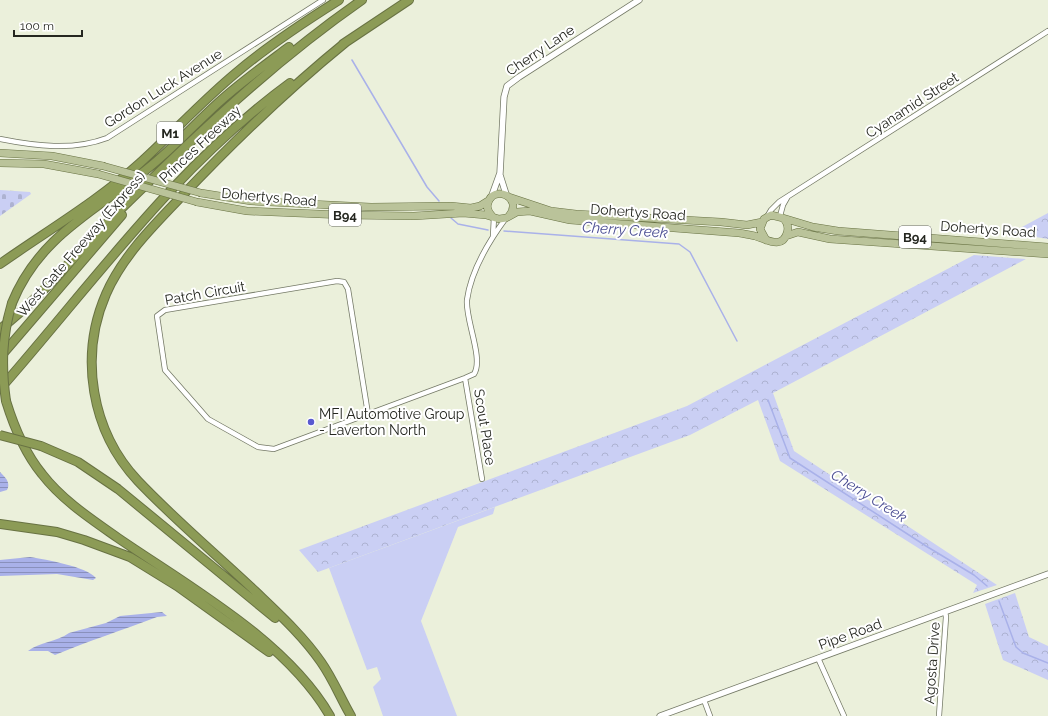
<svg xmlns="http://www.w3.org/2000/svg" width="1048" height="716" viewBox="0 0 1048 716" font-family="Raleway,sans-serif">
	<defs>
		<pattern id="cemetery-stones" width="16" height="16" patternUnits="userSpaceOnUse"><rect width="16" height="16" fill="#cacff4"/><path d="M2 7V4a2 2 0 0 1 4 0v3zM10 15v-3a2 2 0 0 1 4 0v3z" fill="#adb2d1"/></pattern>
		<pattern id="park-crowns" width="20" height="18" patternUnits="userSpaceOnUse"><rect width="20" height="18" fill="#cacff4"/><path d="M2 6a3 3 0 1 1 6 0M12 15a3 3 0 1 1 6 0" fill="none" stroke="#adb2d1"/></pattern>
		<pattern id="water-rules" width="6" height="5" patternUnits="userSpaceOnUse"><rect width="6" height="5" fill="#a9b1e9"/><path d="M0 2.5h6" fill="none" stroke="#8990bc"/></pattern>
	</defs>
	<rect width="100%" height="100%" fill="#ebf0db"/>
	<path fill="#cacff4" d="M495 507 493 514 458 527 421 621 457 716H383L373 687 381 679 377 667 367 670 329 568Z"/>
	<path fill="url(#cemetery-stones)" d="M0 190 30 192 31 194 0 216Z"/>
	<path fill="url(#park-crowns)" d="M1048 213V239L1011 233Z
		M974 255 1026 259 773 393 794 451 997 585 973 593 977 585 780 461 758 400 690 435 318 572 299 550 687 406Z
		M1015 593 1029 637 1048 646V680L1003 660 985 604Z"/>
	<path fill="url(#water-rules)" d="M0 472C5 477 11 482 7 490L0 492Z
		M30 557C47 560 85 566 96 578L93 580 57 574 0 576V560Z
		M162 612 167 616 157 617C123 630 88 641 55 655L48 651H28C39 642 57 642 69 633L106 623 120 616Z"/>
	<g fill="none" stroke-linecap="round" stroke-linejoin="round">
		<path stroke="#a9b1e9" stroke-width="1.5" d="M352 60 427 187 439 201
			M451 218 458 224 488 230
			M504 231 679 244 690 252 737 341
			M768 400 790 458 926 546 974 575 987 586
			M999 601 1016 647 1023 653 1048 663"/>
		<defs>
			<path id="minor" d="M0 139C35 146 73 151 107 138L323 0
				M780 216 783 205 787 198
				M767 217 771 210 779 202 1048 31
				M493 236 494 217
				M465 378 482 479
				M368 414 348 289 344 282 337 281 165 310 157 316 165 370 208 419 258 447 274 449 465 378 474 374C484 359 465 319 467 300 471 270 489 241 506 218
				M818 658 844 716
				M704 700 710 716
				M939 716 946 617 945 612"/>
			<path id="tertiary" d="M500 175 506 194
				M491 198 500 173 504 97 507 86 519 77 639 0
				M660 716 1048 574"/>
			<path id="primary" d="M0 153 52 156 103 166
				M0 163 44 164 98 174
				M201 193 251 201 371 207 451 206 471 208 480 206 488 201
				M509 197 551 211 576 214 721 222 747 225 762 222
				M197 202 247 211 343 215 414 216 463 213 486 215 499 219 506 218 517 212 530 211 570 220 739 233C745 234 750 235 755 236 766 239 782 250 787 233 789 227 787 222 783 218L771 215 764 219 760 229 766 240
				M493 217C489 213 486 208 488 203 493 184 524 197 509 216
				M783 218 813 227 838 231 1048 247
				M786 236 798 232 830 239 1048 254"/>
			<path id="motorway" d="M346 42C287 90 233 142 181 197 153 226 122 257 106 294 79 356 91 431 138 481 175 520 217 555 256 592 279 614 303 636 321 662 333 679 341 699 351 716
				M343 44 409 0
				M0 264C47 231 98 201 140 163 173 133 203 100 237 72 269 45 304 22 339 0
				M12 303C40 234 98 210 152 165 175 146 196 123 218 103 240 83 265 65 289 47
				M0 329C43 296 79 250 118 212 195 136 273 62 362 0
				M1 356 122 215
				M0 389C94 282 174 168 290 83
				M6 401C14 427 24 452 42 474 62 500 91 519 118 538 188 586 287 641 330 716
				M41 446 78 462 118 489 275 618
				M0 524 57 532 84 540 130 557 177 586 269 652"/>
		</defs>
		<use href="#minor" stroke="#747966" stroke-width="6"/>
		<use href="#tertiary" stroke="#747966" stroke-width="7"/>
		<use href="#primary" stroke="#687243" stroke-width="8"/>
		<use href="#motorway" stroke="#687243" stroke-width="10"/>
		<use href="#minor" stroke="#fff" stroke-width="4.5"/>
		<use href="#tertiary" stroke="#fff" stroke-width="5.5"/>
		<use href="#primary" stroke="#bac39a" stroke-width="7"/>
		<use href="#motorway" stroke="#8c9b56" stroke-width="8"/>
		<defs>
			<path id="primary-bridge" d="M103 166 201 193
				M98 174 197 202"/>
			<path id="motorway-bridge" d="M6 401C1 366 2 336 12 303
				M0 435 41 446"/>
		</defs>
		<use href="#primary-bridge" stroke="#687243" stroke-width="8" stroke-linecap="butt"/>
		<use href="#motorway-bridge" stroke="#687243" stroke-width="10" stroke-linecap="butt"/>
		<use href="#primary-bridge" stroke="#bac39a" stroke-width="7"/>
		<use href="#motorway-bridge" stroke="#8c9b56" stroke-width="8"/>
	</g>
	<circle fill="#5959d0" stroke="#fff" stroke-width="1.5" cx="311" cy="422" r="4"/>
	<g text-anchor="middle" stroke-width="4" stroke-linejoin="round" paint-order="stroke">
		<g fill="#fff" stroke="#666863" stroke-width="1">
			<rect x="157" y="122" width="26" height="22" rx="3"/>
			<rect x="329" y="204" width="32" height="22" rx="3"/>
			<rect x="899" y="226" width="32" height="22" rx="3"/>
		</g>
		<g font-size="13" font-weight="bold" fill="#252720">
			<text x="170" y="138">M1</text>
			<text x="345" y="220">B94</text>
			<text x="915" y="242">B94</text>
		</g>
		<g font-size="14" fill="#252720" stroke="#fff">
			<text transform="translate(540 50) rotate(-34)" y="5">Cherry Lane</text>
			<text transform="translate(163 88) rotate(-32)" y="5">Gordon Luck Avenue</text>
			<text transform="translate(912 105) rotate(-33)" y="5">Cyanamid Street</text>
			<text transform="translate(200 144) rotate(-43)" y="5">Princes Freeway</text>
			<text transform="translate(269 197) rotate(5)" y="5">Dohertys Road</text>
			<text transform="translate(638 212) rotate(4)" y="5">Dohertys Road</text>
			<text transform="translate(988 229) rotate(4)" y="5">Dohertys Road</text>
			<text transform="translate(81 244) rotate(-49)" y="5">West Gate Freeway (Express)</text>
			<text transform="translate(205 293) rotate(-10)" y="5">Patch Circuit</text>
			<text transform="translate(485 427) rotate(81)" y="5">Scout Place</text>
			<text transform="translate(850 634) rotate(-20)" y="5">Pipe Road</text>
			<text transform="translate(932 663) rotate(-86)" y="5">Agosta Drive</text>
		</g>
		<g font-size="14" fill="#252720" stroke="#fff" text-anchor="start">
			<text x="319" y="419">MFI Automotive Group<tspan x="319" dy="16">- Laverton North</tspan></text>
		</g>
		<g font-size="15" font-style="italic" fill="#4b4e93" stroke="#fff">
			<text transform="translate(625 230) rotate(4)" y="5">Cherry Creek</text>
			<text transform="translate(869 496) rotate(32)" y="5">Cherry Creek</text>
		</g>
	</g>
	<path d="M14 30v6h68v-6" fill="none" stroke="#252720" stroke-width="2"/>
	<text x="20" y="30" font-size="12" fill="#252720" stroke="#ffffff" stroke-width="3" paint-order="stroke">100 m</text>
</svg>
